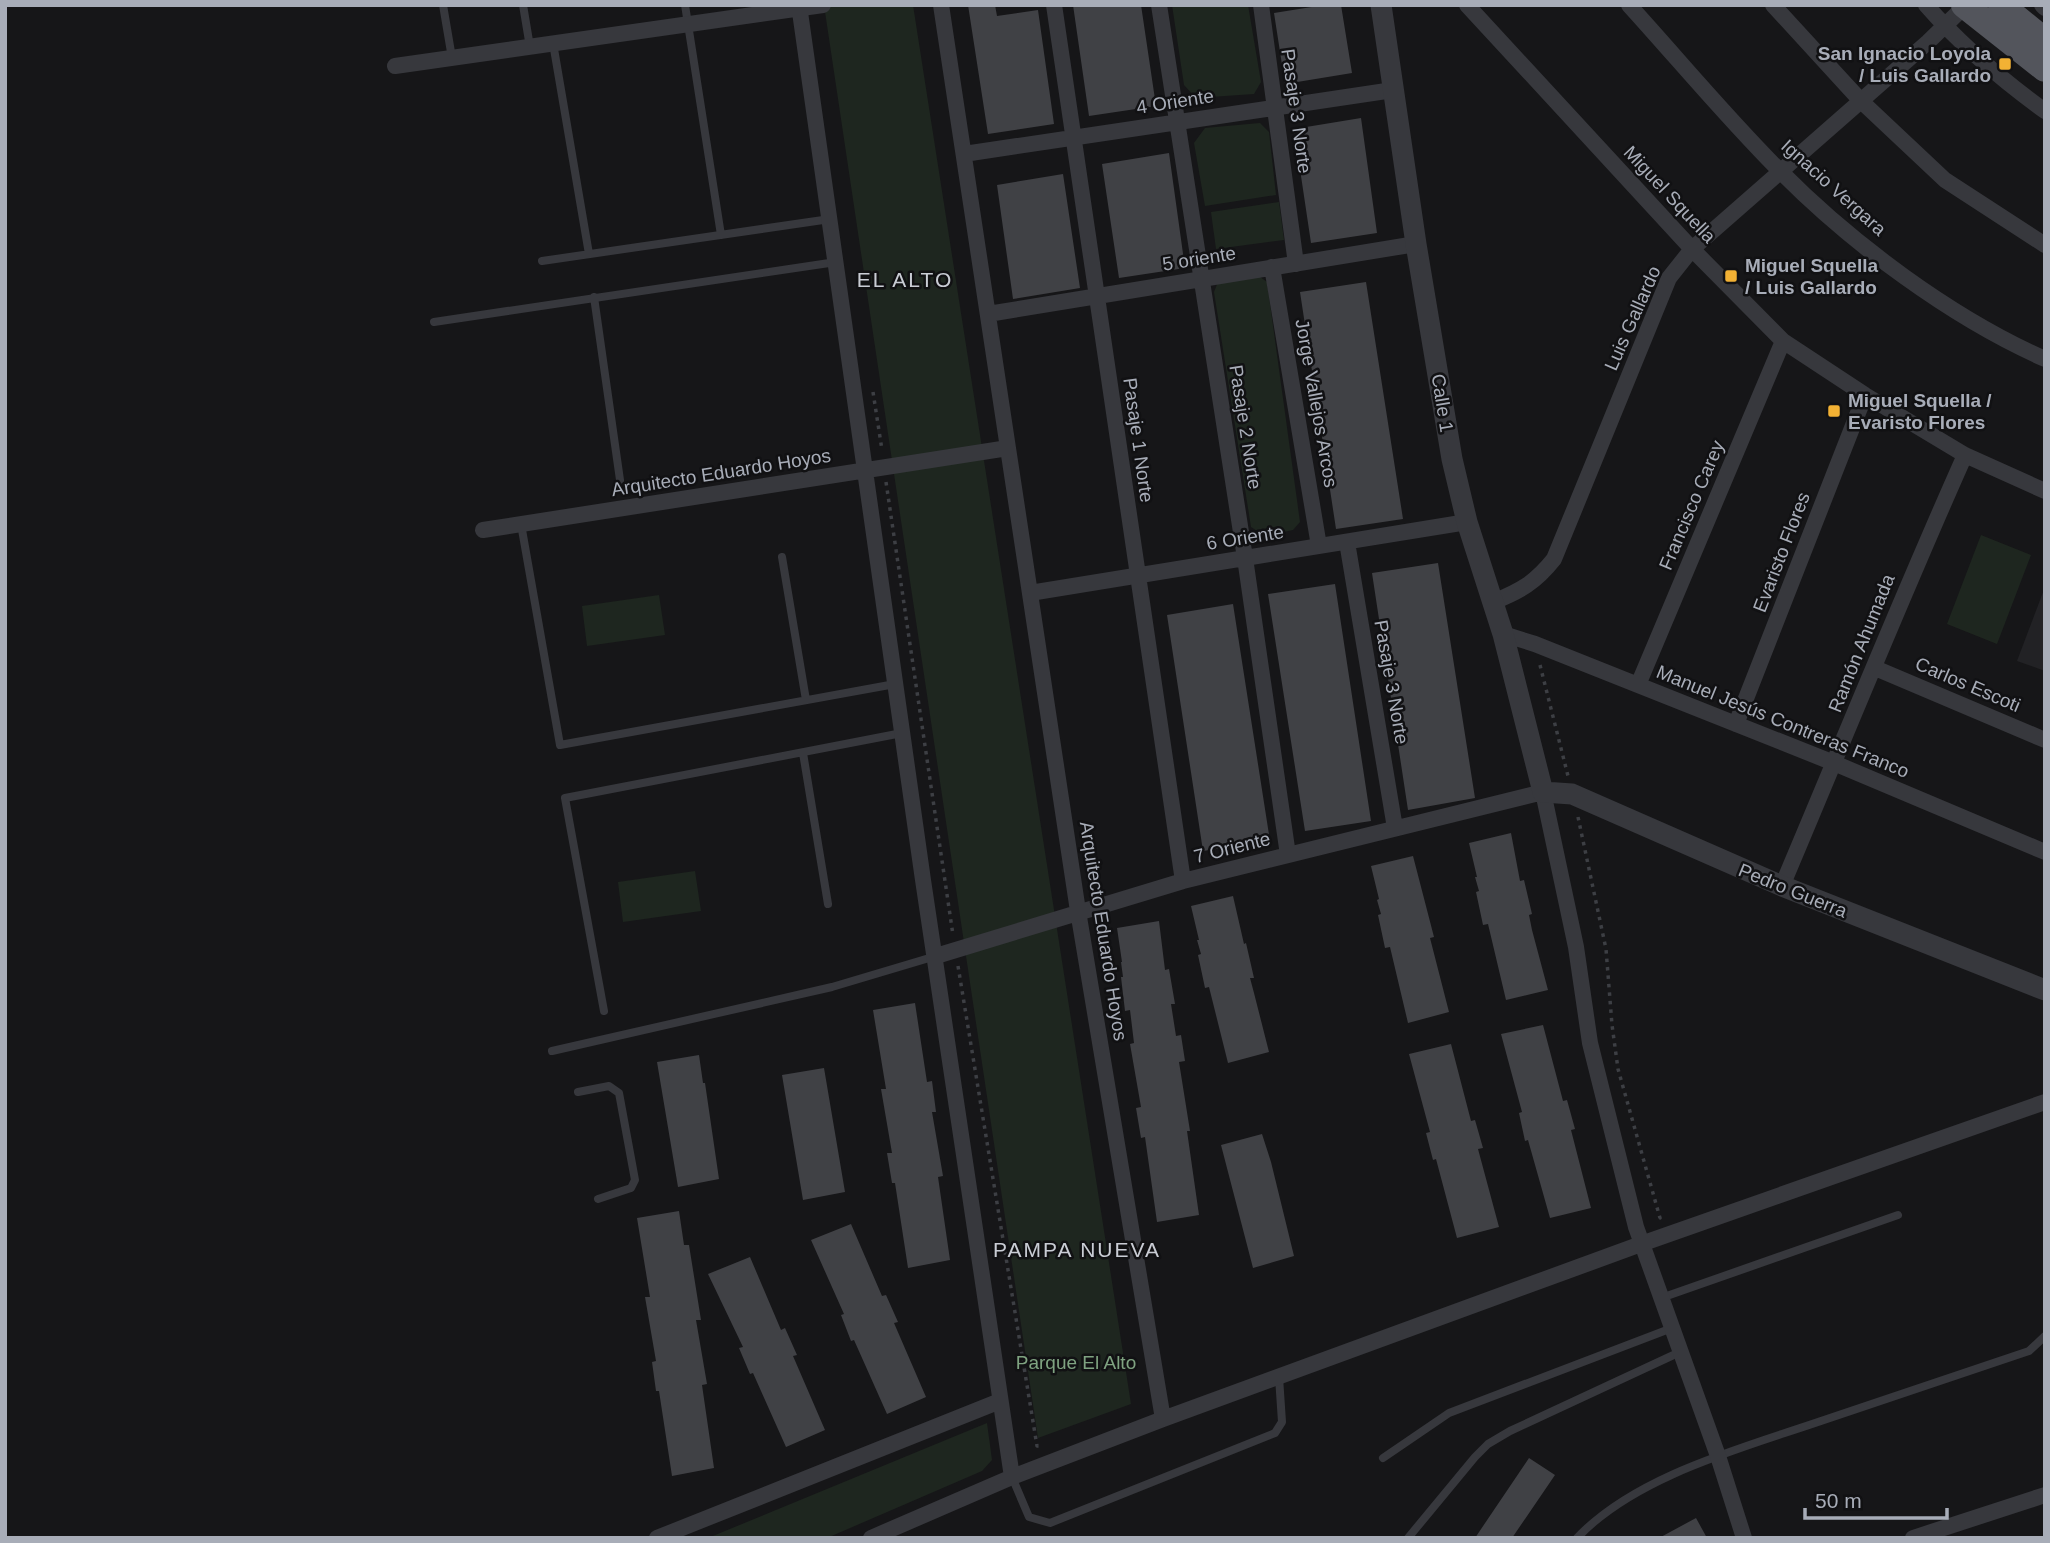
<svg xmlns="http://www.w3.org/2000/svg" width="2050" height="1543" viewBox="0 0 2050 1543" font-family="Arial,sans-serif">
	<rect width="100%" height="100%" fill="#161618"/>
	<path fill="#222225" d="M2045 587V671L2017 661Z"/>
	<path fill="#1e261f" d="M824 5H913L1131 1404 1038 1438Z
		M1172 5H1248L1261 82 1254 94 1196 98 1184 85Z
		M1260 123 1269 132 1276 195 1205 206 1194 143 1205 128Z
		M1279 202 1284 240 1216 249 1211 212Z
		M1256 274 1267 282 1300 522 1293 530 1265 536 1251 527 1214 292 1218 282Z
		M1981 535 2031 555 1997 644 1947 624Z
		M659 595 665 635 587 646 582 606Z
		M695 871 701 911 623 922 618 882Z
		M987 1423 992 1460 982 1471 827 1538H708Z"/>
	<path fill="#404145" d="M968 5H995L997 16 1038 10 1054 124 988 134Z
		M1073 5H1141L1156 106 1089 116Z
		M1324 5H1341L1352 73 1285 84 1274 13Z
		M1361 118 1377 233 1311 243 1294 129Z
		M1169 153 1185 268 1119 278 1102 164Z
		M1063 174 1080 288 1013 299 997 185Z
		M1366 282 1403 519 1336 529 1300 292Z
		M1438 563 1475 798 1408 810 1372 573Z
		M1335 584 1371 821 1305 831 1268 594Z
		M1233 604 1270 841 1203 851 1167 615Z
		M1511 833 1520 881 1524 880 1532 914 1529 915 1532 930 1548 990 1506 1000 1488 924 1483 925 1476 892 1479 891 1475 877H1477L1469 843Z
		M1413 856 1434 937 1430 938 1449 1012 1408 1023 1390 947 1385 948 1378 915 1381 914 1377 900 1379 899 1371 866Z
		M1233 896 1244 944 1246 943 1254 978H1250L1254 993 1269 1052 1228 1063 1209 987 1205 988 1198 955 1201 954 1197 940H1199L1191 906Z
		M1159 921 1165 970 1169 969 1175 1004H1171L1176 1036 1181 1035 1185 1061 1179 1062 1190 1131H1187L1199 1215 1157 1222 1145 1137 1141 1138 1136 1108 1141 1107 1130 1044 1134 1043 1130 1010 1125 1011 1121 977H1123L1121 962H1122L1117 928Z
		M915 1003 927 1082 932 1081 936 1112H932L943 1176 938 1177 950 1260 908 1268 895 1183H892L887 1153H892L881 1089H886L873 1010Z
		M1543 1025 1563 1101 1567 1100 1575 1129 1571 1130 1591 1208 1550 1218 1528 1140 1525 1141 1519 1113 1522 1112 1501 1034Z
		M1451 1044 1471 1121 1475 1120 1483 1148 1478 1149 1499 1227 1457 1238 1436 1159 1433 1160 1426 1133 1430 1132 1409 1054Z
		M699 1055 703 1083H705L719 1179 678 1187 657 1062Z
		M824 1068 845 1192 803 1200 782 1075Z
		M1262 1134 1271 1162 1294 1256 1253 1268 1221 1145Z
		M679 1211 684 1245H689L701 1320H696L707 1384 702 1385 714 1468 672 1476 659 1391H656L652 1362 656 1361 645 1297H650L637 1218Z
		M851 1224 882 1296 886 1295 898 1322 894 1323 926 1397 887 1414 854 1340 851 1341 841 1315 844 1314 811 1240Z
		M750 1257 781 1330 785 1328 797 1355 793 1356 825 1430 786 1447 753 1373 750 1374 739 1348 743 1347 708 1274Z
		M1529 1458 1555 1475 1512 1538H1475Z
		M1696 1518 1707 1538H1659Z"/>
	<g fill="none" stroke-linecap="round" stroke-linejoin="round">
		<path stroke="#3d3f44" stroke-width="3.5" stroke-dasharray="3.5 5" stroke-linecap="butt" d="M873 392 882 450
			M886 482 953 935
			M1540 665 1568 776
			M1578 817 1606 949 1612 1025 1618 1069 1660 1218 1658 1219
			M958 966 1037 1446H1043"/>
		<path stroke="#37383d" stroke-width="8" d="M443 5 452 58
			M523 5 530 47
			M685 5 721 235
			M553 43 589 254
			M542 261 830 219
			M594 297 620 480
			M434 322 836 262
			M521 524 560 745 895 684
			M782 557 806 700
			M803 753 828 904
			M604 1011 565 798 902 733
			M552 1051 832 987 936 956
			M578 1092 609 1086 619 1093 635 1180 631 1188 598 1199
			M1661 1298 1898 1215
			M1383 1458 1449 1413 1672 1328
			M1012 1477 1029 1517 1050 1523 1275 1433 1282 1422 1279 1377
			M1408 1538 1475 1457 1488 1444 1510 1431 1680 1352
			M1577 1538C1635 1476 1742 1448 1821 1421 1890 1398 1959 1375 2029 1351L2045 1336"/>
		<path stroke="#37383d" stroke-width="16" d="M799 5 923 880 1012 1477
			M941 5 1078 911 1163 1419
			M1054 5 1183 881
			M1159 5 1245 558 1288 855
			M1261 5 1296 264
			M1467 5 1692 249 1783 341 1865 395 1965 455 2045 491
			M1629 5C1679 60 1727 118 1780 171 1851 243 1952 318 2045 359
			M1773 5 1861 101 1945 180 2045 245
			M1926 5C1961 45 2002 80 2045 111
			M2042 5 2045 8
			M395 66 823 5
			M964 154 1393 90
			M1272 267 1319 546
			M988 314 1416 244
			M483 530 1008 448
			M1347 542 1395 828
			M1030 593 1467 522
			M1493 602C1520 591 1535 583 1554 559L1669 278 1692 249 1928 42 1966 5
			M1503 634 1535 644 1834 763 2045 852
			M1875 668 2045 740
			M1638 685 1783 341
			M1736 724 1865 395
			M1782 886C1843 742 1901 598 1965 455
			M936 956 1183 881 1543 792 1576 947 1590 1043 1636 1227 1718 1456 1744 1538
			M657 1538 1000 1401
			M871 1538 1012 1477 1163 1419 1641 1244 2045 1102
			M1913 1538 2045 1495"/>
		<path stroke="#37383d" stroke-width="21" d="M1381 5 1416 244 1452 459 1467 522 1503 634 1543 792 1572 794 1782 886 2045 990"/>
		<path stroke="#53555c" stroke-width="26" d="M1964 5 2045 69
			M2001 5 2045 41"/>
	</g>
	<g fill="#f2b134" stroke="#111113" stroke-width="2.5">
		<rect x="1998" y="57" width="14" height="14" rx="3.5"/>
		<rect x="1724" y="269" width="14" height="14" rx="3.5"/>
		<rect x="1827" y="404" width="14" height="14" rx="3.5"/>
	</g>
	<g text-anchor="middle" stroke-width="5" stroke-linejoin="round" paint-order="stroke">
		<g font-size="19" font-weight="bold" fill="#a8adb8" stroke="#111113" text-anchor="start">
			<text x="1991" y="60" text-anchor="end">San Ignacio Loyola<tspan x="1991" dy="22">/ Luis Gallardo</tspan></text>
			<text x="1745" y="272">Miguel Squella<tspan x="1745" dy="22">/ Luis Gallardo</tspan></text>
			<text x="1848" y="407">Miguel Squella /<tspan x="1848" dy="22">Evaristo Flores</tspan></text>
		</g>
		<g font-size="19" fill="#a8adb8" stroke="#111113">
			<text transform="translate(1175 101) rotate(-9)" y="7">4 Oriente</text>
			<text transform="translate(1297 111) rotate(82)" y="7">Pasaje 3 Norte</text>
			<text transform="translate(1834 187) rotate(42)" y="7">Ignacio Vergara</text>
			<text transform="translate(1670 194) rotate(47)" y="7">Miguel Squella</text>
			<text transform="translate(1199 258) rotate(-9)" y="7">5 oriente</text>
			<text transform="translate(1632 318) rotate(-66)" y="7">Luis Gallardo</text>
			<text transform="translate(1317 403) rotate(80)" y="7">Jorge Vallejos Arcos</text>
			<text transform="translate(1443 403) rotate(81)" y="7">Calle 1</text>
			<text transform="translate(1246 427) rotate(81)" y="7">Pasaje 2 Norte</text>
			<text transform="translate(1139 440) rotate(82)" y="7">Pasaje 1 Norte</text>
			<text transform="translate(721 472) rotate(-9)" y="7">Arquitecto Eduardo Hoyos</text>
			<text transform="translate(1691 505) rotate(-67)" y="7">Francisco Carey</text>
			<text transform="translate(1245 537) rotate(-9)" y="7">6 Oriente</text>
			<text transform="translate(1781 552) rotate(-69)" y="7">Evaristo Flores</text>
			<text transform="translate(1861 643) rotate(-68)" y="7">Ramón Ahumada</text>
			<text transform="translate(1392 682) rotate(80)" y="7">Pasaje 3 Norte</text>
			<text transform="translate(1968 684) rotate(23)" y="7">Carlos Escoti</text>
			<text transform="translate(1783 721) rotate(22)" y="7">Manuel Jesús Contreras Franco</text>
			<text transform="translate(1232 847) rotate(-14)" y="7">7 Oriente</text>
			<text transform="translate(1793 890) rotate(22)" y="7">Pedro Guerra</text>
			<text transform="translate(1104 931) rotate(81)" y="7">Arquitecto Eduardo Hoyos</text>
		</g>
		<g font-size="19" fill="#7fa381" stroke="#111113">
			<text x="1076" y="1369">Parque El Alto</text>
		</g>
		<g font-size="21" letter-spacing="2" fill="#c9ccd4" stroke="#111113">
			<text x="905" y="287">EL ALTO</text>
			<text x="1077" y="1257">PAMPA NUEVA</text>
		</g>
	</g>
	<rect width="2050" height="1543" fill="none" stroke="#a8adb8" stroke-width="14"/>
	<path d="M1805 1508v10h142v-10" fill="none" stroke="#a8adb8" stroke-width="3.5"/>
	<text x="1815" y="1508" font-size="21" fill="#a8adb8" stroke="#111113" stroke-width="5" paint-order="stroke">50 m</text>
</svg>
